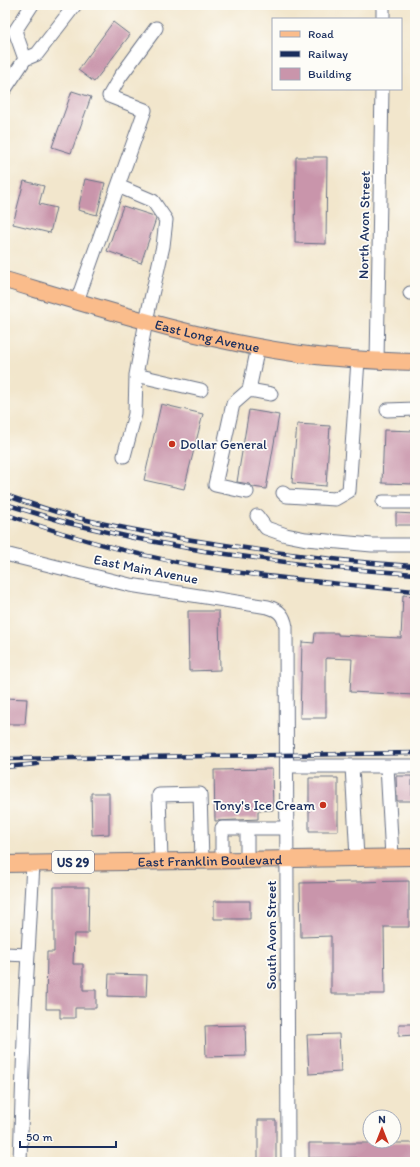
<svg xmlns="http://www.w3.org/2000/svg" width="420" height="1167" viewBox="0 0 420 1167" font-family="Itim,sans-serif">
	<rect width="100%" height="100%" fill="#fdfcf7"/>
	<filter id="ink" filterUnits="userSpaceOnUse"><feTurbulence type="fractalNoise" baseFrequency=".025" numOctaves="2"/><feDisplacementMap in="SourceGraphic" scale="8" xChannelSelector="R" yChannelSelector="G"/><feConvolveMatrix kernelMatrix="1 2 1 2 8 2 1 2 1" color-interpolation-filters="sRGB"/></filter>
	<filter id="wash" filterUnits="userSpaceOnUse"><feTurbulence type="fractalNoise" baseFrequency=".012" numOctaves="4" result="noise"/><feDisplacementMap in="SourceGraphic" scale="16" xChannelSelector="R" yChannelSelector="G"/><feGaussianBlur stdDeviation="0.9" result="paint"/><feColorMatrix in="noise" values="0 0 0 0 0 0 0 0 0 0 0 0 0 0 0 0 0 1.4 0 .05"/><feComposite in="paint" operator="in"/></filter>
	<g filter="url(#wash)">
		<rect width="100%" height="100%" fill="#f2e6cc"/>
		<g id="blocks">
			<path fill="#c995ab" d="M113 22 130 35 94 82 78 70Z
				M72 91 91 97 71 153 52 147Z
				M296 157H327L326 244 295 243Z
				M85 179 105 183 97 215 78 210Z
				M24 181 44 186 39 204 56 208 50 233 13 224Z
				M123 206 154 216 156 219 141 263 107 251Z
				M161 404 203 414 184 489 144 480Z
				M249 410 279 415 266 489 253 487 249 484 237 482Z
				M297 424 330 426 326 486 292 483Z
				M384 430 415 431V484L382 483Z
				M396 513 415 514V525H396Z
				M403 595 415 596V695L350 692 352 659 326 658V718H300L302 642 314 643 315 633H338V635L401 638Z
				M188 611H219L220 670 189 671Z
				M5 698 27 699 25 724H5Z
				M272 769 273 810 258 811V819L215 821 214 770Z
				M396 776H412V801H397Z
				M309 778H338V831H309Z
				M91 793H109V834L92 835Z
				M409 881V927H384L385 994H331V936L301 937 300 883Z
				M54 887H89L88 934H74L73 964H83V990H96V1008H75V1018H60V1009H46L47 952H54Z
				M214 901H250V919H214Z
				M109 974 147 975 146 997 108 996Z
				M399 1024H415V1035L399 1036Z
				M245 1025 246 1056 206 1057 205 1026Z
				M339 1034 341 1072 309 1074 307 1035Z
				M258 1120H276V1162H258Z
				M309 1143H415V1161L357 1162V1158H309Z"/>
		</g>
	</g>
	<g filter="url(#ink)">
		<use href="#blocks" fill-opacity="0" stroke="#666f84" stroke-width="1"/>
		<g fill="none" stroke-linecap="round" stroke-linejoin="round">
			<defs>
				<path id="minor" d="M383 19V5
					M25 59 37 54 75 5
					M5 89 25 59 15 31 32 5
					M118 186 153 201 166 220 163 246 146 321 136 375 135 414 124 456
					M410 293H415
					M77 301 145 110 109 96 120 77 156 28
					M377 361 382 89
					M136 375 201 390
					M249 390 271 394
					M387 410 415 409
					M247 492 215 485 233 404 249 390 258 347
					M283 493 287 496 335 499 349 491 358 360
					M383 502H415
					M257 516 266 528 286 535 306 539 372 545H415
					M5 554 130 585 268 607C279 610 284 615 286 627L288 1162
					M287 766H415
					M352 766 357 858
					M387 766 392 857
					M247 828V860
					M222 860V828H287
					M161 861 159 795 200 794 202 860
					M5 954 28 955
					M20 1162 25 1008 33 864"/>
				<g id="major">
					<path id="s1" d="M5 280C102 309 199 340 300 354 338 359 376 361 415 362"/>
					<path id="s2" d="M5 864 415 857"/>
				</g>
			</defs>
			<use href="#minor" stroke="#666f84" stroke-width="15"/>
			<use href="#major" stroke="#666f84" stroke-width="18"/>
			<use href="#minor" stroke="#fff" stroke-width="13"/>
			<use href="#major" stroke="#fabc8b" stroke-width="16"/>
			<defs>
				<path id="rail" d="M5 495C28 503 51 511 74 517 140 533 207 543 274 552 321 558 368 564 415 566
					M5 504 68 523 134 538 204 551 322 567 415 574
					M5 514C75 539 148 559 222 570 286 580 351 585 415 591
					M5 759 415 753
					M5 767 37 764"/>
			</defs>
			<use href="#rail" stroke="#1b2f5e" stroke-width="4.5"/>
			<use href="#rail" stroke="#fdfcf7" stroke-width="3" stroke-dasharray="9" stroke-linecap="butt"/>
		</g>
	</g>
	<g fill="#c8321e" stroke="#fdfcf7" stroke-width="1.5">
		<circle cx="172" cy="444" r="4"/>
		<circle cx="323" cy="805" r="4"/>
	</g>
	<g text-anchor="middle" stroke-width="3.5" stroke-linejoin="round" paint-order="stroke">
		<rect fill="#fdfcf7" stroke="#5f6c8c" stroke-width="1" x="52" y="851" width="42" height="22" rx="3"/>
		<g font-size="13" font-weight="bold" fill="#1b2f5e">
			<text x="73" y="867">US 29</text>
		</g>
		<g font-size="14" fill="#1b2f5e" stroke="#fdfcf7">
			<text transform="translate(364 225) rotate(-89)" y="5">North Avon Street</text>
			<text dy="5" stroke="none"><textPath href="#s1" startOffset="210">East Long Avenue</textPath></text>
			<text transform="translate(146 569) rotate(11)" y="5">East Main Avenue</text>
			<text dy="5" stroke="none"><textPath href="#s2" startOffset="205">East Franklin Boulevard</textPath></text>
			<text transform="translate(271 935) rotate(-90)" y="5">South Avon Street</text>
		</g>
		<g font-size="14" fill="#1b2f5e" stroke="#fdfcf7" text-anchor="start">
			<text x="180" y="449">Dollar General</text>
			<text x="315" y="810" text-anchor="end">Tony's Ice Cream</text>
		</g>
	</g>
	<rect width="420" height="1167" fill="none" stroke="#fdfcf7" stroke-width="20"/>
	<rect x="272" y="18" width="130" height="72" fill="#fdfcf7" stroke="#a3aaba"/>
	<rect x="280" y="31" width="20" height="6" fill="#fabc8b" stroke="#a3aaba"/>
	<text x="308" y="38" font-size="12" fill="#1b2f5e">Road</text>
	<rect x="280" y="51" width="20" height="6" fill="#1b2f5e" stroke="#a3aaba"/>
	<text x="308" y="58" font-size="12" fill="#1b2f5e">Railway</text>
	<rect x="280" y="68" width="20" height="12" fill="#c995ab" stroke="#a3aaba"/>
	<text x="308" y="78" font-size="12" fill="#1b2f5e">Building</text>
	<g transform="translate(382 1129)"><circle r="19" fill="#fdfcf7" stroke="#a3aaba"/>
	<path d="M0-3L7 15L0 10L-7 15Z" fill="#c8321e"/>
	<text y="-6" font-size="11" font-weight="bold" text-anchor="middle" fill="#1b2f5e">N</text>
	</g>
	<path d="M20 1141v6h96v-6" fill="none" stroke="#1b2f5e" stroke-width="2"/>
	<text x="26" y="1141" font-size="12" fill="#1b2f5e" stroke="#fdfcf7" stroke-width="3" paint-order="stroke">50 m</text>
</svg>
